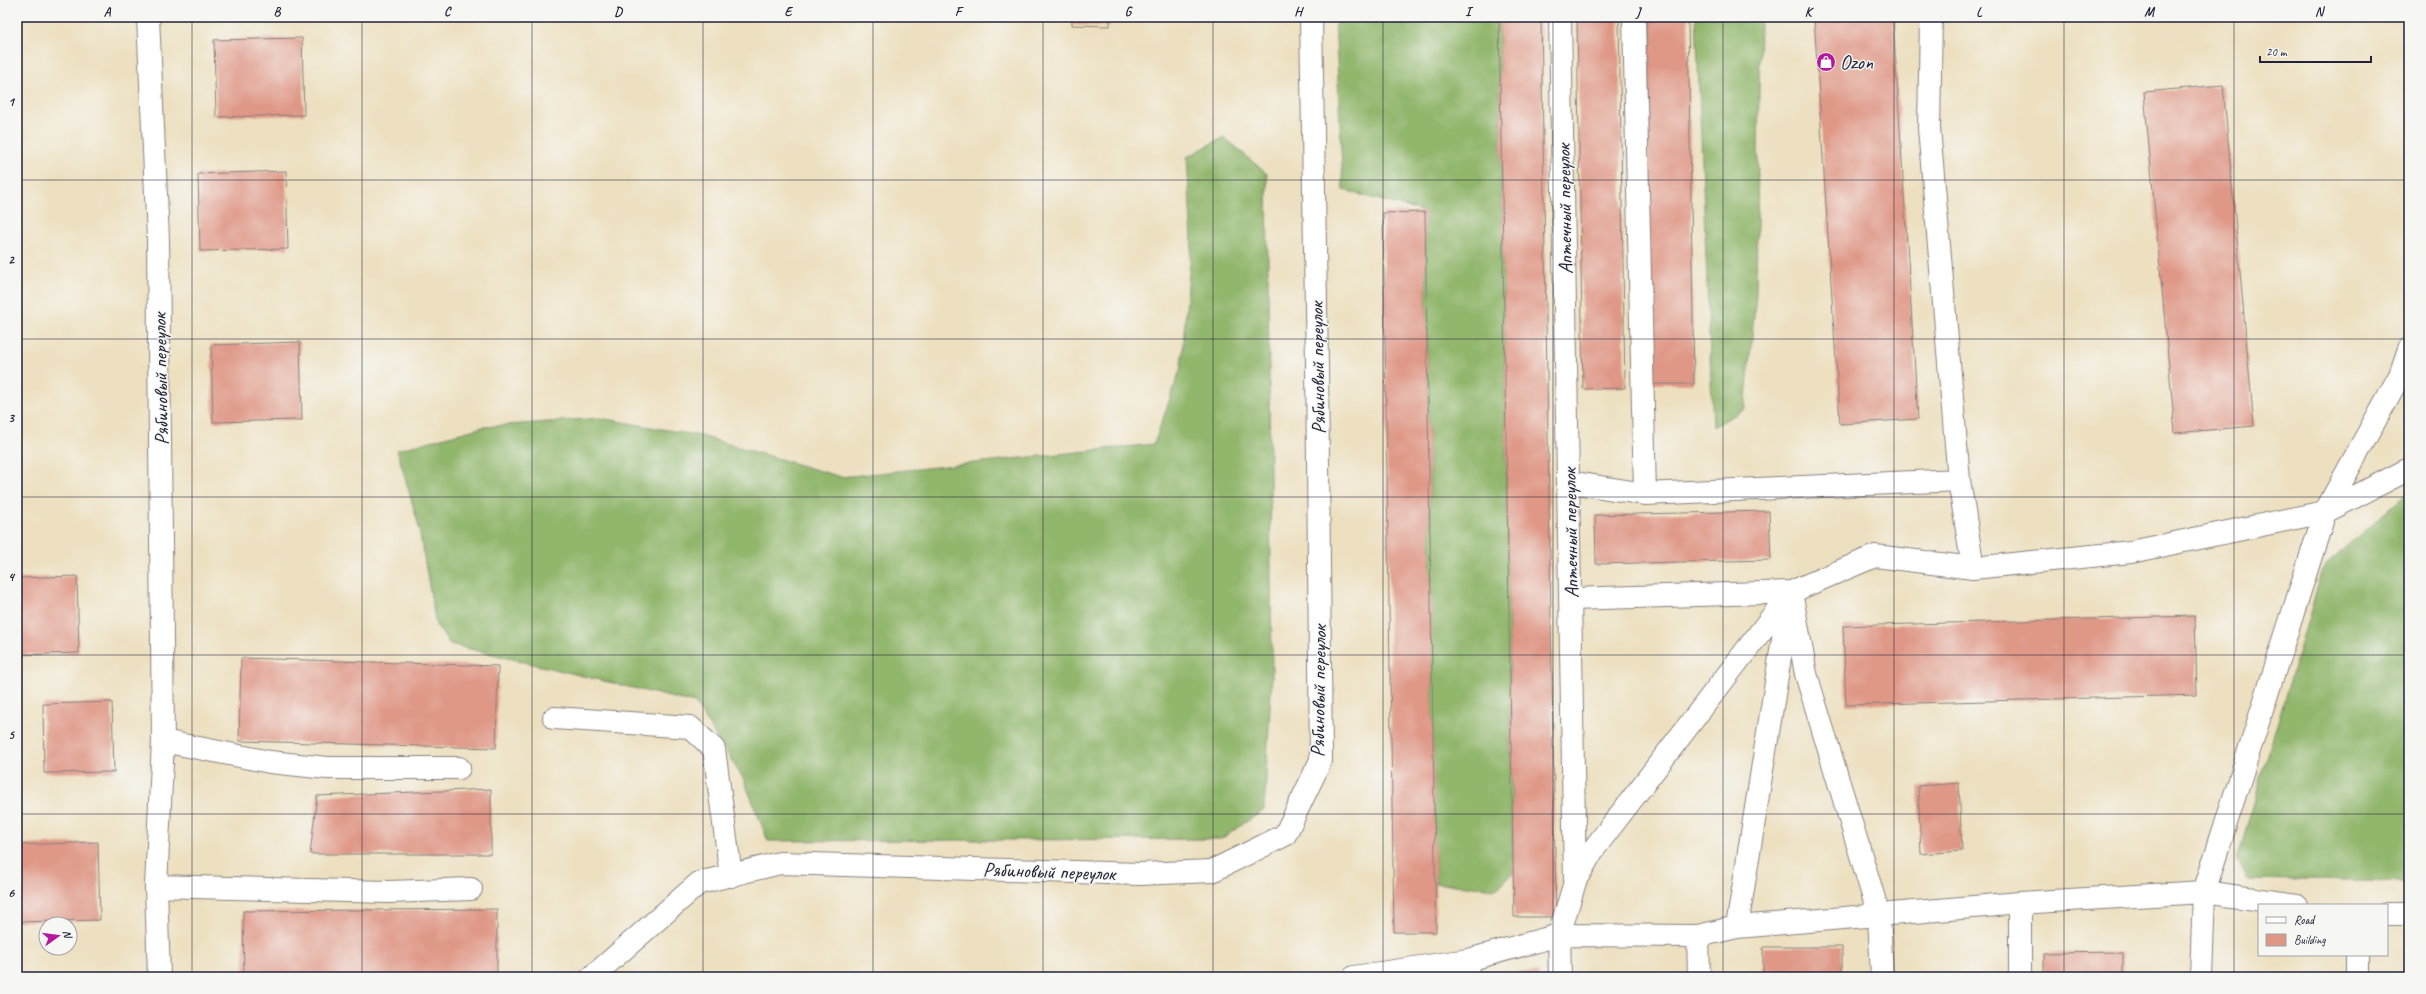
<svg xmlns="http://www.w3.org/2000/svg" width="2426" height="994" viewBox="0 0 2426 994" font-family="Caveat,sans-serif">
	<rect width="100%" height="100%" fill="#f6f6f2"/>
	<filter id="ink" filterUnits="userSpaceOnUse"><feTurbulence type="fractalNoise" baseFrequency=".025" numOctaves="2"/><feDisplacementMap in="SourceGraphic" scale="8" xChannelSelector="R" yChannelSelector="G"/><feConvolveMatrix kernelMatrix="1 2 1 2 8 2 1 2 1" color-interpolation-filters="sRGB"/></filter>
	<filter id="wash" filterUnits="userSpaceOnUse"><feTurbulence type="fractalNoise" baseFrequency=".012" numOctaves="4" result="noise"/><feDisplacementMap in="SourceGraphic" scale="16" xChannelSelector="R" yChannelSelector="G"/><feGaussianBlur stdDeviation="0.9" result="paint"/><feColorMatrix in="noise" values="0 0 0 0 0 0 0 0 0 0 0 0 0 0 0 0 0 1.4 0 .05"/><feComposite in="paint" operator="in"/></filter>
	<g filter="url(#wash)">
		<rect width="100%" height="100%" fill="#ede0c0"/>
		<path fill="#91b66c" stroke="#5a6c54" d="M1335 17H1499L1513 872 1497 889 1435 883 1425 212 1343 190Z
			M1696 17H1760L1756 294 1745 409 1713 427Z
			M1224 137 1267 174 1272 676 1264 810 1221 839 768 841 744 780 695 703 450 644 436 625 418 523 397 450 483 427 600 418 701 436 841 477 1154 444 1181 367 1192 240 1187 157Z
			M2409 495V882L2247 879 2237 859 2324 566 2404 496Z"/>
		<g id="blocks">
			<path fill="#df9786" d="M1072 17H1110V26L1072 25Z
				M1499 17H1541L1556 917H1514Z
				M1577 17H1619L1625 388 1583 389Z
				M1646 17H1688L1694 384H1652Z
				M1814 17H1893L1918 419 1840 424Z
				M302 38 304 115 216 117 214 40Z
				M2223 85 2254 426 2175 433 2144 92Z
				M286 171 288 249 200 251 198 174Z
				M1425 212 1436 932H1394L1383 213Z
				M300 342 302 420 213 422 211 345Z
				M1769 511 1771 560 1596 564 1595 515Z
				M77 576 79 653 17 655V578Z
				M2195 616 2197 695 1846 705 1843 626Z
				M241 658 498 666 496 748 239 741Z
				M112 702 114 772 44 773 43 704Z
				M1959 783 1962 851 1921 854 1918 786Z
				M491 789V854H310L317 796Z
				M98 842 100 920 17 922V845Z
				M497 909V977H244L243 911Z
				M1763 947H1842V977H1763Z
				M2123 952V977H2044V953Z
				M1539 972V977H1497V973Z
				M1651 973V977H1580V974Z"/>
		</g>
	</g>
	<g filter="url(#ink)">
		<use href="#blocks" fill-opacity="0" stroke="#88817e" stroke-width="1"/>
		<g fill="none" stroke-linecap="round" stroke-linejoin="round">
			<defs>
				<path id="service" d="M1634 17 1645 494
					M1931 17 1929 128 1959 480 1973 568
					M1569 482 1645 494 1959 480
					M1791 592 1806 674 1879 915 1882 977
					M1571 599 1791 592
					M554 718 690 727 714 749 731 876
					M459 768H327L270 762 163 741 156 886 389 892 471 889
					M1575 881 1593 850 1791 592 1875 556 1973 568 2131 552 2325 512 2409 469
					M156 886 159 977
					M2020 903V977
					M2387 914H2409
					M1737 927 1788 607
					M1698 936 1699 977
					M1468 960 1559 935 1575 882 1560 17
					M1560 977 1559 935 1698 936 1737 927 2020 903 2204 892 2325 512 2400 375 2409 349
					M2201 977 2204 892 2297 905
					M2357 977V955"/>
				<path id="minor" d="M148 17 158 239 163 741
					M592 977 699 883 780 863 1139 874 1212 871 1285 835 1321 760 1317 364 1311 17
					M1354 977 1468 960 1467 977"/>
			</defs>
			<use href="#service" stroke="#88817e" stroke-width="24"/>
			<use href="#minor" stroke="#88817e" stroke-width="24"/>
			<use href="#service" stroke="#fff" stroke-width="22"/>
			<use href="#minor" stroke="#fff" stroke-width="22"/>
		</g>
	</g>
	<path fill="none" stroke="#22223b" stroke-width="1" stroke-opacity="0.55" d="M192 17V977M362 17V977M532 17V977M703 17V977M873 17V977M1043 17V977M1213 17V977M1383 17V977M1553 17V977M1723 17V977M1894 17V977M2064 17V977M2234 17V977M17 180H2409M17 339H2409M17 497H2409M17 655H2409M17 814H2409"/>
	<defs>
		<symbol id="shop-disc" viewBox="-11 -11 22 22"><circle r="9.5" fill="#b5179e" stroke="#f6f6f2"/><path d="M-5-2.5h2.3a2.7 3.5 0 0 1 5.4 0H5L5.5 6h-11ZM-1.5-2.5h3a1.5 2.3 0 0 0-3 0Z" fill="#fff"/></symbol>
	</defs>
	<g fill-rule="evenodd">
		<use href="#shop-disc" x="1815" y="51" width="22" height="22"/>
	</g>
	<g text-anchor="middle" stroke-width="3" stroke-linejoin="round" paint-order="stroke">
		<g font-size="20" fill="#22223b" stroke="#f6f6f2" text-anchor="start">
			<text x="1840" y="69">Ozon</text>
		</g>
		<g font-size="20" fill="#22223b" stroke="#f6f6f2">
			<text transform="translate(1564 209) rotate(-91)" y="7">Аптечный переулок</text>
			<text transform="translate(1317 368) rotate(-91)" y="7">Рябиновый переулок</text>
			<text transform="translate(160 379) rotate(-91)" y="7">Рябиновый переулок</text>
			<text transform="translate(1570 533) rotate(-91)" y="7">Аптечный переулок</text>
			<text transform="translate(1318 691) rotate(-89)" y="7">Рябиновый переулок</text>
			<text transform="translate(1049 871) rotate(2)" y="7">Рябиновый переулок</text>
		</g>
	</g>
	<rect width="2426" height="994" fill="none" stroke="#f6f6f2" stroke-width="44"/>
	<rect x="2258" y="904" width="130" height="52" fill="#f6f6f2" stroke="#a1a1a9"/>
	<rect x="2266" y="917" width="20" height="6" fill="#ffffff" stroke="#a1a1a9"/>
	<text x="2294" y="924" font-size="12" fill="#22223b">Road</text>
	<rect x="2266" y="934" width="20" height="12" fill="#df9786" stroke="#a1a1a9"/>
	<text x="2294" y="944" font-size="12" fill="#22223b">Building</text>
	<g transform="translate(58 936) rotate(76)"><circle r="19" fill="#f6f6f2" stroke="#a1a1a9"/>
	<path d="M0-3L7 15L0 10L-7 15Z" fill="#b5179e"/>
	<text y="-6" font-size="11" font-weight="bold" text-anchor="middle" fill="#22223b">N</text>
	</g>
	<path d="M2260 56v6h111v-6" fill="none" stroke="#22223b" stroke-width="2"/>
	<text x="2266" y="56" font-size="12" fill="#22223b" stroke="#f6f6f2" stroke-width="3" paint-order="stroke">20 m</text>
	<rect x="22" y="22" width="2382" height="950" fill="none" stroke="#22223b" stroke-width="1.5"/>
	<g font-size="13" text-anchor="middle" font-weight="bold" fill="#22223b">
		<text x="107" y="16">A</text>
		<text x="277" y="16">B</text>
		<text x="447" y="16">C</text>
		<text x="618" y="16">D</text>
		<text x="788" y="16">E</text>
		<text x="958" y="16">F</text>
		<text x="1128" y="16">G</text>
		<text x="1298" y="16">H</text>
		<text x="1468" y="16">I</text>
		<text x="1638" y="16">J</text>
		<text x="1808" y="16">K</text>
		<text x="1979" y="16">L</text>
		<text x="2149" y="16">M</text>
		<text x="2319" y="16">N</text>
		<text x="11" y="106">1</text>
		<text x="11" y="264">2</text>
		<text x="11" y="422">3</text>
		<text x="11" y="581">4</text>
		<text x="11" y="739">5</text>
		<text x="11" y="897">6</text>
	</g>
</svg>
